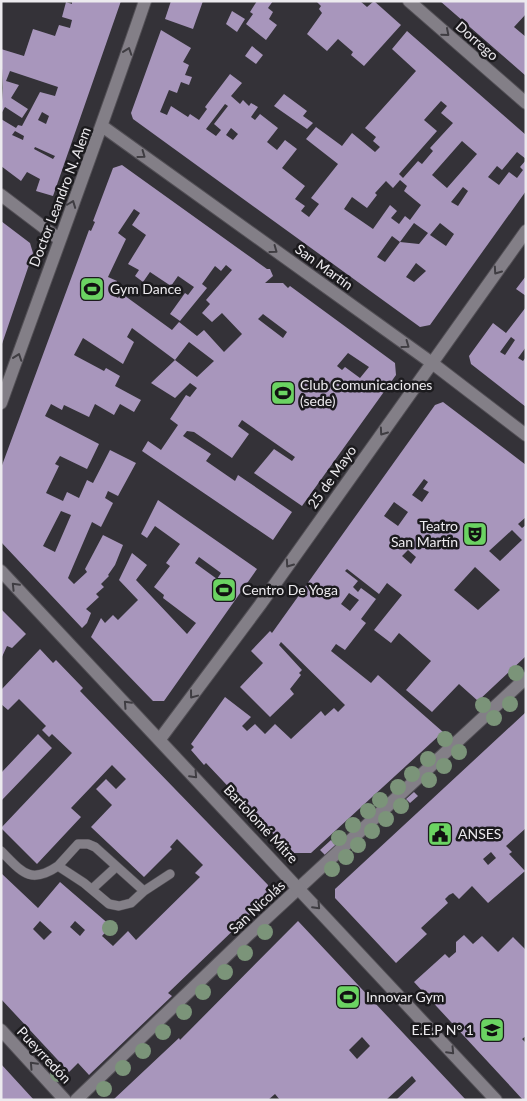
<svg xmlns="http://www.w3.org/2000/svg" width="527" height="1101" viewBox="0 0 527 1101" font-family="Lato,sans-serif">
	<rect width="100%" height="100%" fill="#343238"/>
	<path fill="#a896bc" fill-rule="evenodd" d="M72 1H121L53 196 36 191 40 179 27 172 21 181 1 166V119L16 128 18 125 22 126 40 92 55 96 58 87 10 71 6 81 19 85 11 98 28 109 22 118 5 107 1 114 3 88 1 49 24 56 33 29 55 36 59 25 70 28 72 20 62 17 66 2 72 4ZM42 112 49 116 46 124 38 120ZM15 131 24 136 23 140 12 135ZM35 147 55 156 53 159 34 149Z
		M171 1H203L193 29 165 19Z
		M257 1H273L268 8 273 12 269 19 277 25 266 40 246 24 253 14 250 12Z
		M316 1H360L367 7 374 1 401 25 364 66 351 55 353 52 338 39 327 51 307 34 322 13 319 9 321 6Z
		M440 1H526V14L514 27 526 37V76Z
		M232 11 245 19 237 32 226 24Z
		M161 30 191 48 183 62 189 65 185 75 192 77 189 85 181 82 177 93 169 90 160 112 167 115 171 106 188 117 190 114 199 120 207 109 205 107 230 74 242 83 231 96 240 104 243 100 249 106 251 103 258 107 251 117 255 120 260 114 278 128 267 142 277 150 285 140 297 149 282 168 305 186 295 199 305 206 301 211 309 217 319 204 311 198 338 164 306 139 316 127 342 146 352 133 375 152 380 147 373 141 376 137 365 128 416 71 392 49 407 31 526 135V159L517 152 502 170 497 166 488 177 499 185 509 172 517 178 523 170 520 167 526 160V191L430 325 420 327 133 119 131 113ZM441 101 447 106 441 113 453 123 430 148 433 151 422 164 418 161 403 178 399 174 437 131 424 120ZM225 104 228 106 214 124 221 130 216 136 206 129ZM231 128 238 134 233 140 226 135ZM462 141 477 154 447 188 432 175ZM400 180 407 186 404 191 421 205 410 220 405 216 399 224 391 218 397 211 390 205 373 229 344 209 352 197 367 208 377 195 375 193 386 181 393 188ZM463 187 468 191 458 206 451 202ZM414 223 428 233 419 244 400 242 385 262 377 257 392 236 400 242ZM440 223 454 234 446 246 430 235ZM416 263 426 271 414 282 406 277Z
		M252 46 263 55 256 64 245 56Z
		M284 94 307 111 303 116 313 123 307 129 274 106Z
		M122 165 267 269H270L273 276 265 283H283L288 288 290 286 395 363 396 375 302 506 254 473 274 449 292 461 295 457 242 420 238 426 249 434 232 458 194 432 187 431 183 436 211 454 206 461 235 481 238 475 292 512 273 540 142 451 148 441 161 450 178 425 170 419 186 395 190 397 197 388 190 383 175 398 151 383 175 360 197 377 214 361 189 342 175 360 132 328 127 337 134 342 123 364 83 338 74 355 104 371 106 368 120 376 115 386 141 400 134 412 120 404 114 415 95 404 89 417 64 405 62 410 51 404 45 416 99 444 87 469 60 456 55 464 59 466 46 493 63 501 67 492 79 498 87 480 93 483 110 450 136 463 118 496 108 491 105 498 113 503 101 527 92 522 68 578 74 584 87 572 85 569 103 535 123 545 115 565 108 575 109 576 101 584 104 587 96 594 99 597 86 609 91 613 87 623 82 628 1 542V468L89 230 91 231 95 222 93 221 113 168ZM134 209 140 213 132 225 146 235 128 264 139 270 135 276 143 282 150 272 171 286 178 276 194 287 188 295 185 293 170 314 180 321 207 288 202 284 215 266 221 271 226 265 232 270 206 300 210 304 202 313 212 322 222 313 242 334 224 352 204 330 197 336 179 322 172 330 121 293 118 298 110 294 117 281 108 277 126 239 118 233ZM263 314 287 332 283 338 258 319ZM348 353 369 367 360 378 345 367 342 370 337 366ZM61 511 71 515 55 552 43 546Z
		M1 221 30 243 33 253 2 344Z
		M526 276V296L516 289Z
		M526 307V347L518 358 523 361 526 357V407L471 364 469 356 493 323 506 333ZM511 337 515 340 505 355 500 352Z
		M443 402 526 465V517L518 524 522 528 526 525V656L478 701 459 684 432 712 406 690 431 661 399 633 391 643 374 630 402 595 387 583 379 594 347 569 345 571 358 581 353 587 358 592 361 588 376 599 361 619 366 623 345 650 336 644 331 651 371 683 378 675 443 732 311 853H291L206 763 204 765 191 750 194 747 191 744 225 697 251 717 242 726 247 731 255 724 265 734 275 724 291 739 321 711 325 716 334 708 338 712 345 705 281 642 279 645 302 670 299 673 301 675 290 689 294 694 270 717 240 687 263 663 251 651 270 631 272 633 435 405ZM424 479 428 482 423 489 429 492 422 502 412 495ZM394 502 408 512 398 526 384 516ZM512 530 522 540 500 561 489 551ZM408 550 416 557 411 564 402 556ZM475 567 500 590 478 610 454 590ZM349 593 359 600 350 611 341 604Z
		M158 500 257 569 164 701H153L91 637 101 618 105 623 113 615 118 620 138 600 119 580 132 553 147 565 136 580 187 634 196 623 163 598 164 595 154 587 170 566 166 563 180 544 155 526 147 538 141 534ZM199 557 221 573 217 579 195 563Z
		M1 609 26 634 12 648 7 646 1 659Z
		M40 649 53 663 56 660 83 688 80 691 268 885 267 898 168 993 172 996 89 1075 78 1063 69 1072 1 999V873L38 908 60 882 111 926 102 936 113 946 128 931 136 940 200 877 195 873 203 865 177 839 170 847 172 849 144 877 91 827 112 805 96 789 106 779 116 789 126 779 112 765 71 808 81 817 37 864 1 828 72 753 52 734 49 737 42 730 46 726 19 699 8 710 1 704V690ZM40 921 52 932 44 940 33 929ZM75 921 85 930 80 936 70 927Z
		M526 712V828L506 846 512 852 509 854 525 871 488 903 472 886 459 899 453 893 449 895 445 899 448 903 421 928 427 934 396 963 335 898V889ZM491 852 496 858 488 865 483 859Z
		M38 734 52 748 1 801V773Z
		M414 792 418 796 410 803 406 799Z
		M331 840 336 846 325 855 320 850Z
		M298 921 466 1100H396L416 1081 412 1076 386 1100H280L275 1094 268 1100H113L179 1038 180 1040ZM362 1037 370 1046 357 1059 349 1050Z
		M464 935 473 944 482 936 498 952 513 937 526 950V1036L522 1039 526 1043V1100H523L512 1088 414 982 445 954 449 958 456 952V942Z
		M1 1064 34 1100H1Z"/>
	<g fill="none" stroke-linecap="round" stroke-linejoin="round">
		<defs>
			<path id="service" d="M1 851C22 872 30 885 58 866L84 883 109 904 119 906 131 903 144 891 170 874
				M58 866 78 844H88L95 847 144 891
				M92 889 116 867"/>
			<path id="pedestrian" d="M76 1100 247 936 526 678"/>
			<path id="minor" d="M409 1 526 103
				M102 126 432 363 526 435
				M1 195 59 239
				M1 403C49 269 99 136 145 1
				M1 571 496 1100
				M160 739 260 605 526 231
				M1 1030 65 1100"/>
		</defs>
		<use href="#service" stroke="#524f55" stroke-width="10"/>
		<use href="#pedestrian" stroke="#524f55" stroke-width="14"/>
		<use href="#minor" stroke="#524f55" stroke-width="14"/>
		<use href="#service" stroke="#837f87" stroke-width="9"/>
		<use href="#pedestrian" stroke="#837f87" stroke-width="12"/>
		<use href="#minor" stroke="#837f87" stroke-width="12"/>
	</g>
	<g fill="#7b9479">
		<circle cx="516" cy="673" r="8"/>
		<circle cx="510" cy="704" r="8"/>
		<circle cx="483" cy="705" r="8"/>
		<circle cx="494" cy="718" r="8"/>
		<circle cx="445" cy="739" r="8"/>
		<circle cx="459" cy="752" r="8"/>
		<circle cx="428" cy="759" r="8"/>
		<circle cx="444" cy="766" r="8"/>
		<circle cx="412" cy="774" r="8"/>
		<circle cx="429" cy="780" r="8"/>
		<circle cx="398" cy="787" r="8"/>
		<circle cx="380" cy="800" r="8"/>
		<circle cx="401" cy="806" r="8"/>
		<circle cx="368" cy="811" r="8"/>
		<circle cx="386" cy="819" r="8"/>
		<circle cx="353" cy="825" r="8"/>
		<circle cx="372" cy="831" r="8"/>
		<circle cx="339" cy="838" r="8"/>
		<circle cx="358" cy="845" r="8"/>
		<circle cx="346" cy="857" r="8"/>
		<circle cx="332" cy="869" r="8"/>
		<circle cx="110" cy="928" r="8"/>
		<circle cx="265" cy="932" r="8"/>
		<circle cx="245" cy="953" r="8"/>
		<circle cx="225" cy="972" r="8"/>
		<circle cx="203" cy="992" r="8"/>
		<circle cx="184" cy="1012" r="8"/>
		<circle cx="163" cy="1032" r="8"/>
		<circle cx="143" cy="1051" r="8"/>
		<circle cx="123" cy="1068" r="8"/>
		<circle cx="58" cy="1074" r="8"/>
		<circle cx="104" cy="1089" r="8"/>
	</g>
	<defs><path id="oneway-chevron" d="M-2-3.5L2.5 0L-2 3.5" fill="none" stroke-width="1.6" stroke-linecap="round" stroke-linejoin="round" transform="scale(1.25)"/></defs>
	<g stroke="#3f3d42">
		<use href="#oneway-chevron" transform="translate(446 33) rotate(41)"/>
		<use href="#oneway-chevron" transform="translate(128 51) rotate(-71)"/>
		<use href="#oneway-chevron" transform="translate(142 155) rotate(36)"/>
		<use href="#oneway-chevron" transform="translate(72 204) rotate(-69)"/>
		<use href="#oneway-chevron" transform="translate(274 250) rotate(36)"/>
		<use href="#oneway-chevron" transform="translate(497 271) rotate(125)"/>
		<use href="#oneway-chevron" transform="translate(406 345) rotate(36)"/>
		<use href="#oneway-chevron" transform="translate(18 357) rotate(-71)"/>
		<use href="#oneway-chevron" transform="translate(383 432) rotate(125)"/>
		<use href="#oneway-chevron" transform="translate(289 564) rotate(125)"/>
		<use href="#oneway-chevron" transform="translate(15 586) rotate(-134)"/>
		<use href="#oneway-chevron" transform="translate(193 695) rotate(127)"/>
		<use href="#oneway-chevron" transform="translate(127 704) rotate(-133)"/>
		<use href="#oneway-chevron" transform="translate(194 775) rotate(47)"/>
		<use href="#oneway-chevron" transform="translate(317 906) rotate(47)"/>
		<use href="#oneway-chevron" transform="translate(451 1051) rotate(47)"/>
		<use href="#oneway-chevron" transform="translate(33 1065) rotate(-133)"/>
	</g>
	<defs>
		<symbol id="stadium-square" viewBox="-11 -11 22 22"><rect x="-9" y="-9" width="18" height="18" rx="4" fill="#6bd362" stroke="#1b1a1d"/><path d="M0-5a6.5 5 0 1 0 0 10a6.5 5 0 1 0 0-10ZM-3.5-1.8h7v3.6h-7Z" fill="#111"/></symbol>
		<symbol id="theatre-square" viewBox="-11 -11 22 22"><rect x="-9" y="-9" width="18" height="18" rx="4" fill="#6bd362" stroke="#1b1a1d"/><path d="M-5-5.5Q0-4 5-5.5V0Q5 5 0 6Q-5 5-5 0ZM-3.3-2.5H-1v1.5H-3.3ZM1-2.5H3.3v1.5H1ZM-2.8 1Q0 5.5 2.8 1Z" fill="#111"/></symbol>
		<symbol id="civic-square" viewBox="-11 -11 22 22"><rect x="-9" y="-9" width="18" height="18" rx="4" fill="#6bd362" stroke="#1b1a1d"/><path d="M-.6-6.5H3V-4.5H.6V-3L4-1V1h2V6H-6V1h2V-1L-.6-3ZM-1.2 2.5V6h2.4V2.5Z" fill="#111"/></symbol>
		<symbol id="school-square" viewBox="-11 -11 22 22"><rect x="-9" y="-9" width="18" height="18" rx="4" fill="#6bd362" stroke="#1b1a1d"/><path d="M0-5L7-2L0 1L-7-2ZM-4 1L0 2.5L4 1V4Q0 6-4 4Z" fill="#111"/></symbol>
	</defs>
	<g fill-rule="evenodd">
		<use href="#stadium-square" x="78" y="275" width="28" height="28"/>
		<use href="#stadium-square" x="269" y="379" width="28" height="28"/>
		<use href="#theatre-square" x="461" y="520" width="28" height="28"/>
		<use href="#stadium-square" x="210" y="576" width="28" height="28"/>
		<use href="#civic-square" x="426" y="820" width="28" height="28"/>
		<use href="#stadium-square" x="334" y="983" width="28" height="28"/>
		<use href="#school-square" x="478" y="1016" width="28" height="28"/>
	</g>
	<g text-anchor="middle" stroke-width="5" stroke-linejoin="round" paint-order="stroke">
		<g font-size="14" fill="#eceaee" stroke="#1b1a1d">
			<text transform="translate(477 41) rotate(41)" y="5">Dorrego</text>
			<text transform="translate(60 197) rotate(-69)" y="5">Doctor Leandro N. Alem</text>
			<text transform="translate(324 267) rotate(36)" y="5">San Martín</text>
			<text transform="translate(332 477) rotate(-55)" y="5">25 de Mayo</text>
			<text transform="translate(261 824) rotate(47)" y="5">Bartolomé Mitre</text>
			<text transform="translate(257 907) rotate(-43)" y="5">San Nicolás</text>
			<text transform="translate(44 1055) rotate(47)" y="5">Pueyrredón</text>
		</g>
		<g font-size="14" fill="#eceaee" stroke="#1b1a1d" text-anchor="start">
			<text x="110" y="294">Gym Dance</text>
			<text x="300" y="390">Club Comunicaciones<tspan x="300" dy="16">(sede)</tspan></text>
			<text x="458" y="531" text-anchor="end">Teatro<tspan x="458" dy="16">San Martín</tspan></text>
			<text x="242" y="595">Centro De Yoga</text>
			<text x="458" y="839">ANSES</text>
			<text x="366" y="1002">Innovar Gym</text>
			<text x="474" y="1035" text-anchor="end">E.E.P N° 1</text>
		</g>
	</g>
	<rect width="527" height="1101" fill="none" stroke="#eceaee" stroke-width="5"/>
</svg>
